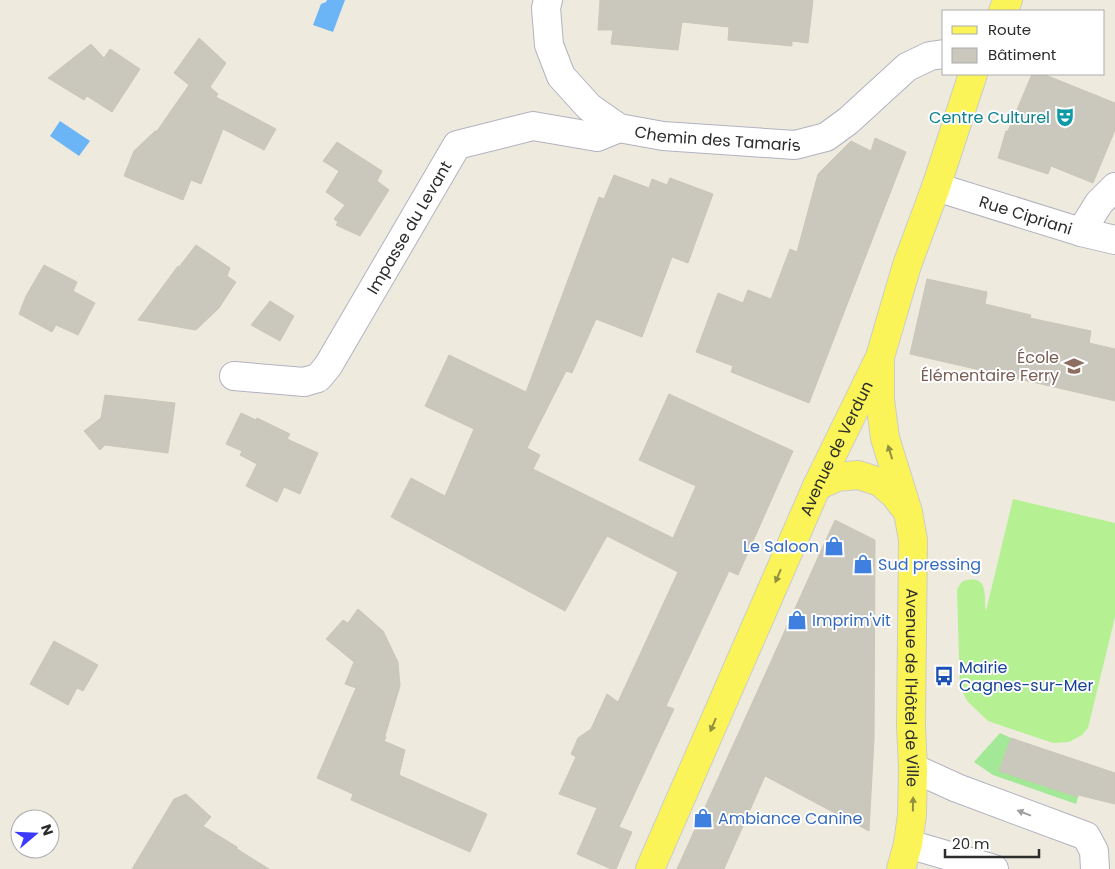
<svg xmlns="http://www.w3.org/2000/svg" width="1115" height="869" viewBox="0 0 1115 869" font-family="Poppins,sans-serif">
	<rect width="100%" height="100%" fill="#eeebde"/>
	<path fill="#a2e897" d="M1000 733 1011 738 999 771 1078 797 1076 804 993 775 974 762Z"/>
	<path fill="#b5f092" d="M1013 499 1115 523V617L1088 728 1082 735 1069 742 1053 743 988 721 968 702 960 688 957 591C959 585 961 581 967 580 990 576 983 598 986 611Z"/>
	<path fill="#6bb5f6" d="M327 0H345L333 32 313 25 321 4 326 2Z
		M60 121 90 141 79 156 50 136Z"/>
	<path fill="#cac7bd" stroke="#cac7b7" d="M600 0H813L808 43 792 41V46L728 40 729 27 682 22 678 50 611 44 613 30H598Z
		M199 38 226 63 210 87 218 94 216 97 276 129 264 150 223 129 201 184 191 180 183 200 124 176 134 151 155 131H157L189 85 174 73Z
		M91 44 104 58 110 49 140 69 112 112 87 96 84 100 48 78Z
		M1032 74H1043L1115 103V130L1093 183 1051 166 1048 174 998 158 1006 131H1008Z
		M875 138 906 152 809 403 731 372 733 366 696 352 718 293 743 303 748 290 771 299 790 249 797 252 818 174 851 141 871 151Z
		M337 142 382 171 377 181 389 190 360 236 336 225 338 222 334 219 345 205 326 192 339 171 323 161Z
		M614 175 649 188 652 179 667 185 670 178 713 194 688 263 672 257 642 337 596 319 572 373 566 371 527 448 540 455 533 469 673 538 696 486 639 460 669 394 793 451 738 575 729 571 666 706 674 709 619 827 632 832 616 869H611L577 854 597 808 559 794 576 757 571 754 578 738 591 729 607 694 618 702 678 572 607 536 565 611 391 517 411 478 445 496 474 429 425 406 449 355 526 392 599 197 604 199Z
		M196 245 230 268 227 276 236 282 219 308 196 330 138 320 178 266 179 267Z
		M44 265 77 282 73 291 95 303 78 335 56 325 52 332 19 314 26 296Z
		M927 279 987 292 985 304 1031 315 1030 318 1091 331 1089 343 1115 349V401L910 354Z
		M270 301 294 316 280 341 251 325Z
		M105 395 175 403 168 453 105 445 100 450 84 431 101 418Z
		M241 413 256 420 257 418 290 434 287 439 318 453 300 494 284 487 277 502 246 486 257 464 240 455 242 451 226 444Z
		M835 520 875 540 874 739 869 831 765 776 724 869H677Z
		M358 609 383 631 398 662 400 686 385 736 386 737 384 741 405 750 399 775 487 814 470 852 351 800 353 794 317 778 356 688 345 684 354 662 326 639 343 620 348 623Z
		M54 641 98 665 83 691 77 688 68 705 30 684Z
		M1011 738 1115 773V804L1078 795V797L999 771Z
		M186 794 211 817 203 826 237 847V849L269 869H132L174 799Z"/>
	<g fill="none" stroke-linecap="round" stroke-linejoin="round">
		<defs>
			<g id="minor">
				<path id="s1" d="M548 0 546 8 549 45 561 76 589 107 619 128 663 136 795 145 826 137 848 121 907 67 930 56 944 54"/>
				<path id="s2" d="M936 187 1081 232 1115 240"/>
				<path d="M1081 232 1099 203 1115 187"/>
				<path id="s3" d="M234 376 304 382 318 378 328 366 457 145 533 126 597 137 619 128"/>
				<path d="M913 768 957 788 1086 836 1094 851 1095 869"/>
				<path d="M908 844 994 869"/>
			</g>
			<g id="major">
				<path d="M1003 11 1008 0"/>
				<path id="s4" d="M880 364V400L885 438 908 512 913 540 911 726 913 768 912 815 908 844 901 869"/>
				<path d="M817 486 837 477 858 475 880 482 894 494 904 507"/>
				<path id="s5" d="M650 869 817 486 880 357 907 265 936 187 973 74"/>
			</g>
		</defs>
		<use href="#minor" stroke="#b2b2c0" stroke-width="30"/>
		<use href="#major" stroke="#ccc" stroke-width="30"/>
		<use href="#minor" stroke="#fff" stroke-width="28"/>
		<use href="#major" stroke="#faf458" stroke-width="28"/>
	</g>
	<defs><path id="oneway-solid" d="M-6-.8H1V-3.2L6.5 0L1 3.2V.8H-6Z" transform="scale(1.25)"/></defs>
	<g fill="#939042">
		<use href="#oneway-solid" transform="translate(890 452) rotate(-107)"/>
		<use href="#oneway-solid" transform="translate(778 576) rotate(113)"/>
		<use href="#oneway-solid" transform="translate(713 725) rotate(113)"/>
		<use href="#oneway-solid" transform="translate(913 804) rotate(-89)"/>
	</g>
	<use fill="#a0a0a0" href="#oneway-solid" transform="translate(1024 813) rotate(-159)"/>
	<defs>
		<symbol id="theatre-bare" viewBox="-9 -9 18 18"><path d="M-5-5.5Q0-4 5-5.5V0Q5 5 0 6Q-5 5-5 0ZM-3.3-2.5H-1v1.5H-3.3ZM1-2.5H3.3v1.5H1ZM-2.8 1Q0 5.5 2.8 1Z" fill="#0f9aa8" stroke="#fff" stroke-width="2.5" paint-order="stroke"/></symbol>
		<symbol id="school-bare" viewBox="-9 -9 18 18"><path d="M0-5L7-2L0 1L-7-2ZM-4 1L0 2.5L4 1V4Q0 6-4 4Z" fill="#8d6e63" stroke="#fff" stroke-width="2.5" paint-order="stroke"/></symbol>
		<symbol id="shop-bare" viewBox="-9 -9 18 18"><path d="M-5-2.5h2.3a2.7 3.5 0 0 1 5.4 0H5L5.5 6h-11ZM-1.5-2.5h3a1.5 2.3 0 0 0-3 0Z" fill="#3f7fe0" stroke="#fff" stroke-width="2.5" paint-order="stroke"/></symbol>
		<symbol id="bus-bare" viewBox="-9 -9 18 18"><path d="M-5-6H5V4H4V6H2V4H-2V6H-4V4H-5ZM-3.5-4V0h7V-4ZM-3.5 1.2v1.5H-2V1.2ZM2 1.2v1.5H3.5V1.2Z" fill="#1a4fb4" stroke="#fff" stroke-width="2.5" paint-order="stroke"/></symbol>
	</defs>
	<g fill-rule="evenodd">
		<use href="#theatre-bare" x="1051" y="103" width="28" height="28"/>
		<use href="#school-bare" x="1060" y="352" width="28" height="28"/>
		<use href="#shop-bare" x="820" y="532" width="28" height="28"/>
		<use href="#shop-bare" x="849" y="550" width="28" height="28"/>
		<use href="#shop-bare" x="783" y="606" width="28" height="28"/>
		<use href="#bus-bare" x="930" y="662" width="28" height="28"/>
		<use href="#shop-bare" x="689" y="804" width="28" height="28"/>
	</g>
	<g text-anchor="middle" stroke-width="4" stroke-linejoin="round" paint-order="stroke">
		<g font-size="16" fill="#0d838f" stroke="#fff" text-anchor="end">
			<text x="1050" y="123">Centre Culturel</text>
		</g>
		<g font-size="16" fill="#2c2c2c" stroke="#fff">
			<text dy="6" stroke="none"><textPath href="#s1" startOffset="256">Chemin des Tamaris</textPath></text>
			<text dy="6" stroke="none"><textPath href="#s2" startOffset="94">Rue Cipriani</textPath></text>
			<text dy="6" stroke="none"><textPath href="#s3" startOffset="261">Impasse du Levant</textPath></text>
			<text dy="6" stroke="none"><textPath href="#s5" startOffset="460">Avenue de Verdun</textPath></text>
			<text dy="6" stroke="none"><textPath href="#s4" startOffset="328">Avenue de l'Hôtel de Ville</textPath></text>
		</g>
		<g font-size="16" fill="#785e54" stroke="#fff" text-anchor="end">
			<text x="1059" y="363">École<tspan x="1059" dy="18">Élémentaire Ferry</tspan></text>
		</g>
		<g font-size="16" fill="#366cbe" stroke="#fff" text-anchor="start">
			<text x="819" y="552" text-anchor="end">Le Saloon</text>
			<text x="878" y="570">Sud pressing</text>
			<text x="812" y="626">Imprim'vit</text>
			<text x="718" y="824">Ambiance Canine</text>
		</g>
		<g font-size="16" fill="#164399" stroke="#fff" text-anchor="start">
			<text x="959" y="673">Mairie<tspan x="959" dy="18">Cagnes-sur-Mer</tspan></text>
		</g>
	</g>
	<rect x="942" y="10" width="162" height="65" fill="#ffffff" stroke="#ababab"/>
	<rect x="952" y="26" width="25" height="8" fill="#faf458" stroke="#ababab"/>
	<text x="988" y="35" font-size="15" fill="#2c2c2c">Route</text>
	<rect x="952" y="48" width="25" height="15" fill="#cac7bd" stroke="#ababab"/>
	<text x="988" y="60" font-size="15" fill="#2c2c2c">Bâtiment</text>
	<g transform="translate(35 834) rotate(71)"><circle r="24" fill="#ffffff" stroke="#ababab"/>
	<path d="M0-4L9 19L0 12L-9 19Z" fill="#3d3aff"/>
	<text y="-8" font-size="14" font-weight="bold" text-anchor="middle" fill="#2c2c2c">N</text>
	</g>
	<path d="M945 849v8h94v-8" fill="none" stroke="#2c2c2c" stroke-width="2.5"/>
	<text x="952" y="849" font-size="15" fill="#2c2c2c" stroke="#ffffff" stroke-width="4" paint-order="stroke">20 m</text>
</svg>
